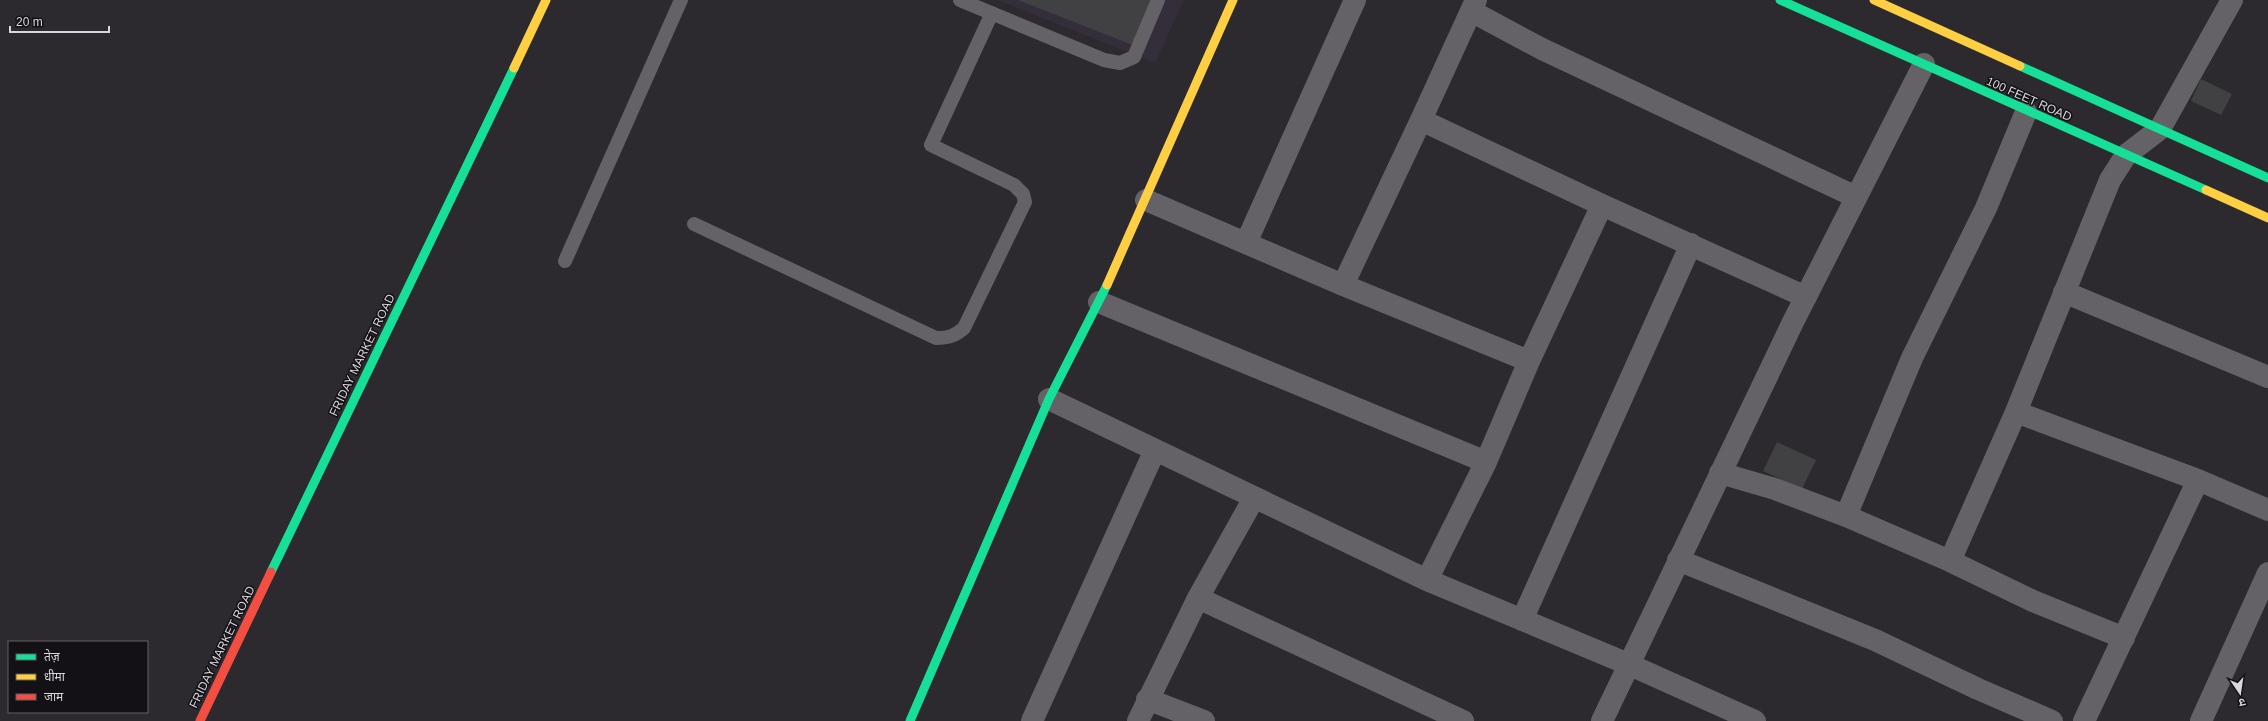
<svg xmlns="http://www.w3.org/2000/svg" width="2268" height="721" viewBox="0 0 2268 721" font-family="Arial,'Noto Sans Devanagari',sans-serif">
	<rect width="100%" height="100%" fill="#2c2a2e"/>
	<path fill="#342e3a" d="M997 0H1184L1155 63Z"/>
	<path fill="#414043" d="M1018 0H1153L1135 46Z
		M2201 79 2232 94 2221 115 2191 101Z
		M1777 442 1816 460 1802 489 1763 471Z"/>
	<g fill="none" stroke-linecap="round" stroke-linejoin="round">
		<path stroke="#646266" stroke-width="14" d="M960 0 1104 60 1120 63 1134 57 1158 0
			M694 224 936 338C948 338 955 336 964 328L1025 202 1023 194 1014 185 931 145 992 13
			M565 261 681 0"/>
		<path stroke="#646266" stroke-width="22" d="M1476 0 1421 120 1602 205 1806 297
			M1471 11 1542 49 1856 197
			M1146 200 1343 285 1529 361
			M1246 243 1355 0
			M1343 285 1421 120
			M2064 292 2268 377
			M1099 302 1486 462
			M1049 399 1427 580 1628 664 1755 721
			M2016 412 2198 480 2268 510
			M1720 473 1775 489 1846 516 1950 561 2033 601 2124 638
			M1846 516 1912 358 1986 208 2026 112
			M1678 560 1875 640 1978 689 2052 721
			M1950 561 2016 412 2110 180 2126 155 2160 129 2232 0
			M1427 580 1486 462 1529 361 1602 205
			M1198 598 1463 721
			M1522 620 1691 244
			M1147 699 1204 721
			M1032 721 1155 450
			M1138 721 1198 598 1254 498
			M1602 721 1793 322 1924 64
			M2084 721 2198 480
			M2201 721 2268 573"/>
		<path stroke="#16e098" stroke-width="9" d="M1780 0 2206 190
			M2020 66 2268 178
			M271 572 514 68
			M910 721 1049 399 1107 285"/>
		<path stroke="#ffcf43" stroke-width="9" d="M1874 0 2020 66
			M514 68 546 0
			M2206 190 2268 218
			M1107 285 1233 0"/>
		<path stroke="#f24e42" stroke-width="9" d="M200 721 271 572"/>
	</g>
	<g text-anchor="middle" stroke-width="3" stroke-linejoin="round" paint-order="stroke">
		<g font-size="12" fill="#d9d7dc" stroke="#131115">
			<text transform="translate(2029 99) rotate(24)" y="4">100 FEET ROAD</text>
			<text transform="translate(362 355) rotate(-64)" y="4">FRIDAY MARKET ROAD</text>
			<text transform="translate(222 647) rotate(-64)" y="4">FRIDAY MARKET ROAD</text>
		</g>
	</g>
	<rect x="8" y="641" width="140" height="72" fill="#131115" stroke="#626065"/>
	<rect x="16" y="654" width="20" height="6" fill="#16e098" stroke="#626065"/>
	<text x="44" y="661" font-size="12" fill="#d9d7dc">तेज़</text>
	<rect x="16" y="674" width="20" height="6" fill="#ffcf43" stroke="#626065"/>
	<text x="44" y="681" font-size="12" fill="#d9d7dc">धीमा</text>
	<rect x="16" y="694" width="20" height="6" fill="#f24e42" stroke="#626065"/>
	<text x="44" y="701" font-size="12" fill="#d9d7dc">जाम</text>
	<g transform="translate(2240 693) rotate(167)" stroke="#131115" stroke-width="3" paint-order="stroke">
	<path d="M0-3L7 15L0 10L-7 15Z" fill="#d9d7dc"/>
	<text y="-6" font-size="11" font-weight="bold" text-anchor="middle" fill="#d9d7dc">उ</text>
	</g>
	<path d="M10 26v6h99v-6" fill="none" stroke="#d9d7dc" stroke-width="2"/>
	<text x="16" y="26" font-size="12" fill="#d9d7dc" stroke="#131115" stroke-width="3" paint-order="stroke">20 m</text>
</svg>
